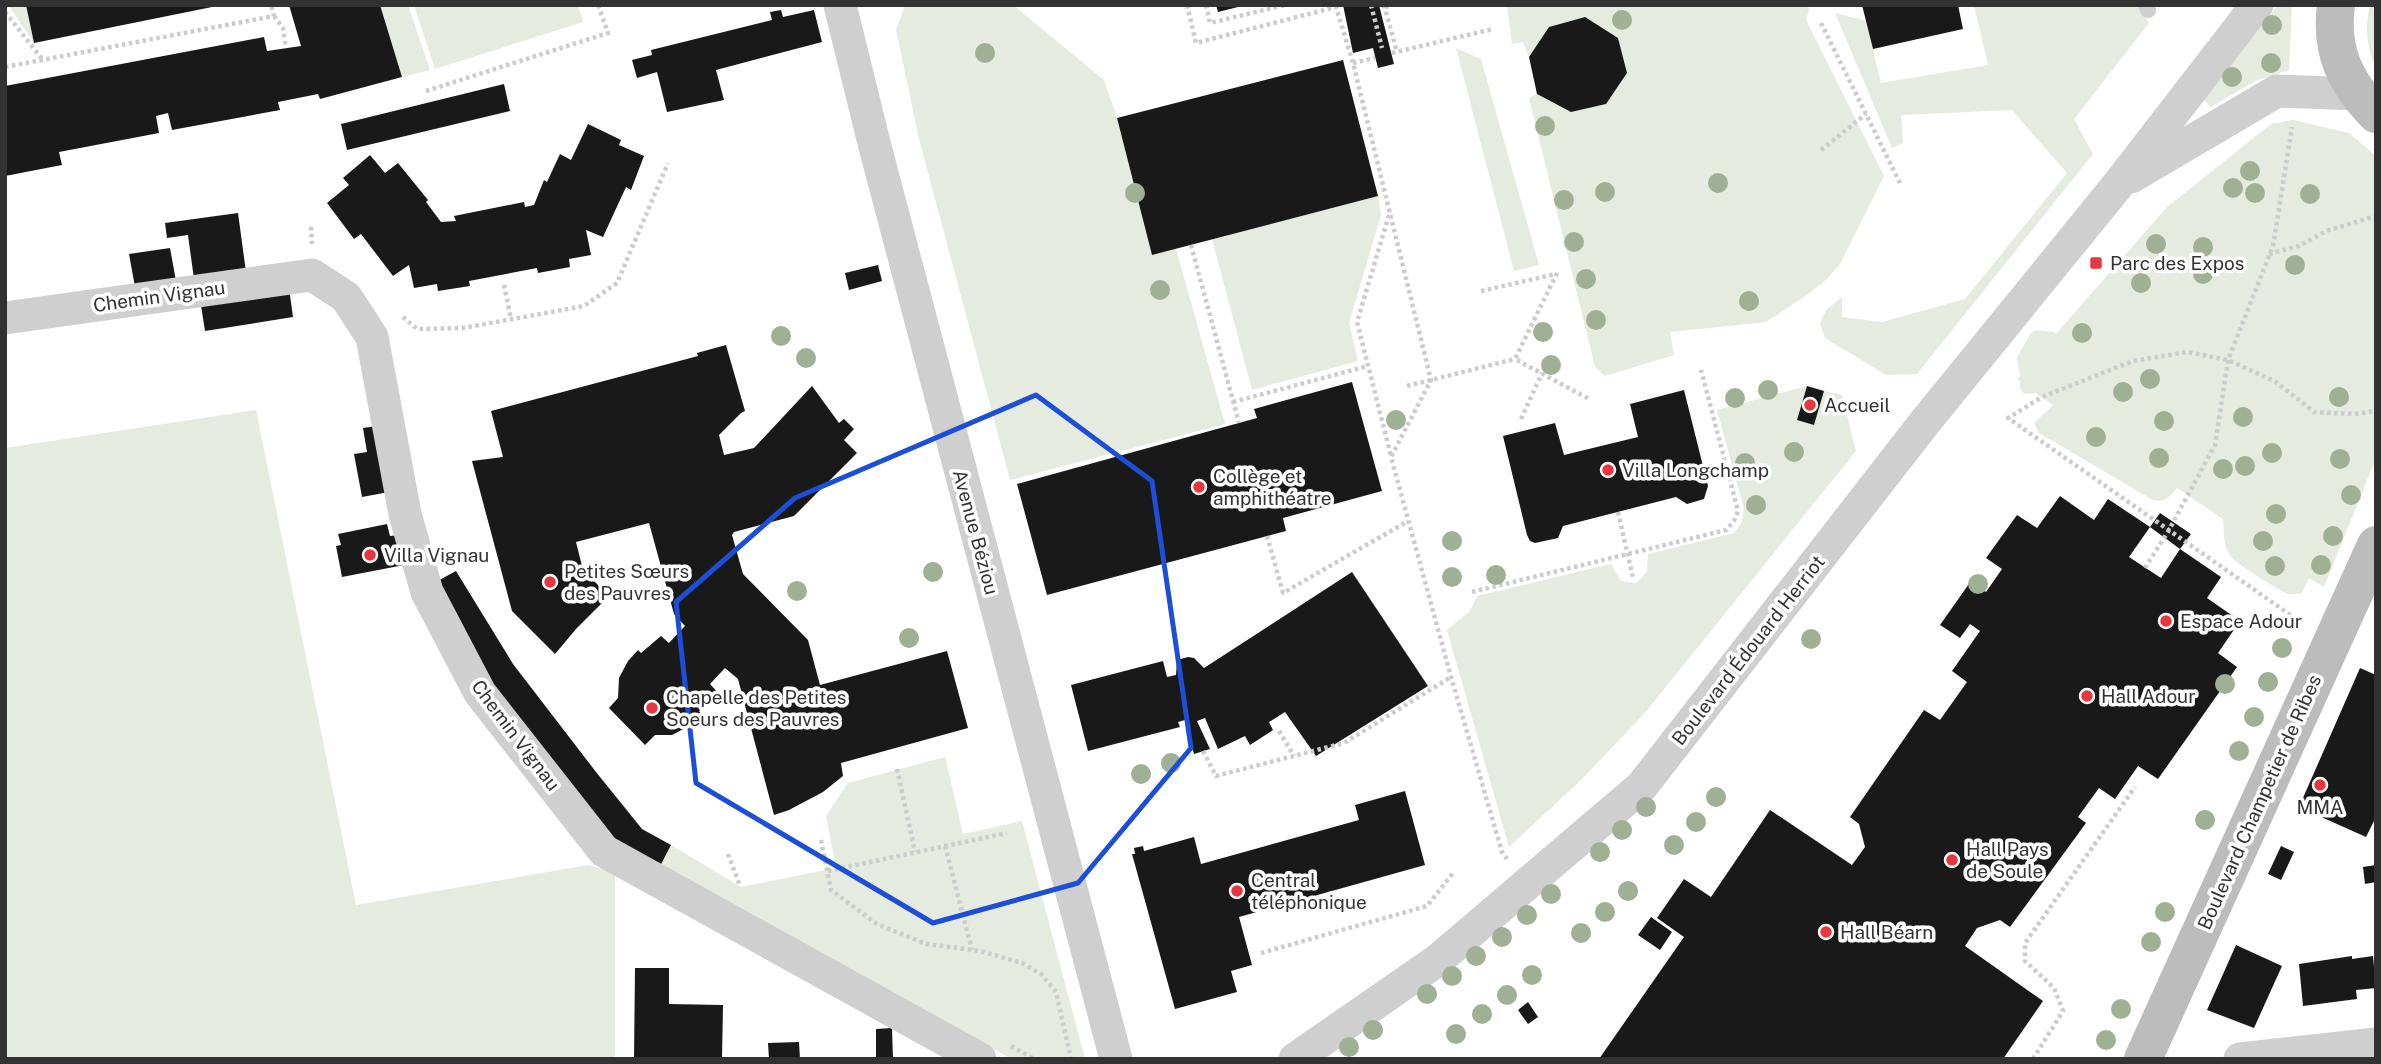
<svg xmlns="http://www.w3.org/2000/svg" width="2381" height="1064" viewBox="0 0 2381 1064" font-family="'Public Sans',sans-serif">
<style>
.green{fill:#e5ebde}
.building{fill:#191919}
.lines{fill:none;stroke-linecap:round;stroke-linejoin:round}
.path{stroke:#ccc;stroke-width:4.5;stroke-dasharray:3.5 3.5;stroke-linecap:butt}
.service{stroke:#cfcfcf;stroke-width:16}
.minor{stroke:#cfcfcf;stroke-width:33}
.secondary{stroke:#bcbcbc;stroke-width:38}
.tree{fill:#a0b095}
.marked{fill:none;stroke:#1d4ed8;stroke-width:5;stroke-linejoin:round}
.poi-dot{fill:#e7363e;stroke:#fff;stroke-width:2.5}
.labels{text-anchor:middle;stroke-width:7;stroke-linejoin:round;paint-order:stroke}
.poi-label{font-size:19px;fill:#323232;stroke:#fff;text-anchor:start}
.street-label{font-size:19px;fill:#323232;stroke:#fff}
</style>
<rect width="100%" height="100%" fill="#fff"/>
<path class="green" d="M 8,5 L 26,5 L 34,43 Z
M 380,5 L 408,5 L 430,70 L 402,77 Z
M 414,5 L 578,5 L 583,22 L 435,69 Z
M 905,5 L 1013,5 L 1104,80 L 1117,118 L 1152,254 L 1176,249 L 1225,424 L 1010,480 L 919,139 L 896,30 Z
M 1507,5 L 1808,5 L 1809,10 L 1806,20 L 1884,176 L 1840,264 L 1826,280 L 1808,294 L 1766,322 L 1670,332 L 1674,355 L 1605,376 L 1595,367 L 1529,98 L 1537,94 L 1571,112 L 1606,104 L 1627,73 L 1618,38 L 1584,17 L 1549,27 L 1529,57 L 1523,42 L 1512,44 Z
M 1974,5 L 2138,5 L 2149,23 L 2074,119 L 2093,154 L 1917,374 L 1886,375 L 1825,338 L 1820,323 L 1826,310 L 1842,297 L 1842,317 L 1882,322 L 1965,299 L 2067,173 L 2012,110 L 1901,115 L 1903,143 L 1892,148 L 1835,13 L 1866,21 L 1881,83 L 1988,65 Z
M 2278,5 L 2292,5 L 2289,70 L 2255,81 L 2211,107 L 2204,100 Z
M 2370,5 L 2376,5 L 2376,68 C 2366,47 2365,28 2370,5 Z
M 1456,48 L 1481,59 L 1539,265 L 1514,271 Z
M 2293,120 L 2349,133 L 2376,156 L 2376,458 L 2324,587 L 2309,578 L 2302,593 C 2297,594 2290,595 2286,593 C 2278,590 2236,563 2231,557 C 2223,547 2224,531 2223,519 L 2177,488 C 2168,497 2167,503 2153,500 L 2039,433 L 2034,423 L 2053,405 L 2036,393 L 2024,394 L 2020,388 L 2020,381 L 2017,379 L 2020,376 L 2017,357 L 2031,333 L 2036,330 L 2054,332 L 2056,334 L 2167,207 L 2271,124 Z
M 1378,196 L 1381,215 L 1349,323 L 1358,361 L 1252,390 L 1212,239 Z
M 1807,386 L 1797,419 L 1814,424 L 1824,391 L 1842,395 L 1856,451 L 1644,714 L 1581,780 L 1509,847 L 1447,630 L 1470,611 L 1477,596 L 1611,564 L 1621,581 L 1636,583 L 1647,572 L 1648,554 L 1734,533 L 1742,522 L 1744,509 L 1717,410 Z
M 256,410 L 356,905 L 588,865 L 615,873 L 615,1059 L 5,1059 L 5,448 Z
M 945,757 L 963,834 L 1022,821 L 1085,1059 L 1012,1059 L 658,870 L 671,845 L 741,887 L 836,868 L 826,816 L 848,783 Z"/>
<path class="building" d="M 26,5 L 216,5 L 217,6 L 34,43 Z
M 289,5 L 380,5 L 402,77 L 320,99 L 318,94 L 278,102 L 280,110 L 172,130 L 168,113 L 156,116 L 159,133 L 59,152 L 62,165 L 5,176 L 5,86 L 264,37 L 267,51 L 301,46 Z
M 1216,5 L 1242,5 L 1242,6 L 1218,12 Z
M 1343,5 L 1379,5 L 1394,64 L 1378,68 L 1373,48 L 1353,53 Z
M 1862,5 L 1958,5 L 1963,29 L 1873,49 Z
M 781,10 L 783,17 L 814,10 L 822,42 L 716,70 L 724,100 L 667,112 L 657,72 L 637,78 L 632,60 L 652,55 L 651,50 L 772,20 L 770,12 Z
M 1585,17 L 1618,38 L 1627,73 L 1606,104 L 1571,112 L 1537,94 L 1529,57 L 1549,27 Z
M 1343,60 L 1378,196 L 1152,255 L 1117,118 Z
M 504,84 L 510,111 L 347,150 L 341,124 Z
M 588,124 L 621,140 L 619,145 L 644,156 L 631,190 L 626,187 L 603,237 L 586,230 L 591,255 L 569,259 L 570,267 L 538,273 L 537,268 L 469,281 L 470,286 L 438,291 L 437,284 L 414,288 L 409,265 L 393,276 L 361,234 L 354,239 L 327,203 L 349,185 L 343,178 L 370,155 L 385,173 L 398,163 L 428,200 L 426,202 L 441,222 L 456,221 L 454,216 L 524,202 L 525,207 L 534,205 L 544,180 L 547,182 L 560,154 L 571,160 Z
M 238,213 L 246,272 L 194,279 L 188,235 L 167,238 L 165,223 Z
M 170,248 L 176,281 L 135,287 L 129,254 Z
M 878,265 L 882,281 L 849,290 L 845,273 Z
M 289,288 L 293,317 L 205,331 L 200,299 Z
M 726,345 L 745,411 L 741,413 L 719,435 L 724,455 L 754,448 L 812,386 L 839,423 L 844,419 L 854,429 L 844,440 L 857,453 L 794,516 L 734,532 L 732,535 L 743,574 L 808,640 L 820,685 L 947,651 L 968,728 L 841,763 L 843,776 L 823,792 L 789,810 L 774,815 L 738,679 L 725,668 L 710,684 L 721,696 L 713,704 L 710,701 L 699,711 L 702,715 L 693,724 L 672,735 L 655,735 L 645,745 L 609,708 L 618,698 L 619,678 L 628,661 L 638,650 L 641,653 L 661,636 L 669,643 L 685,626 L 674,614 L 649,523 L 576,542 L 583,570 L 609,596 L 576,629 L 555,654 L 512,611 L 472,461 L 503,457 L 491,411 L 698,356 L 697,353 Z
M 1352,382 L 1382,491 L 1283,518 L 1286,531 L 1047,595 L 1017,484 L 1257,418 L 1254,409 Z
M 1807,386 L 1824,391 L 1814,425 L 1797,420 Z
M 1684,390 L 1708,486 L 1704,499 L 1687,504 L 1676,497 L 1563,526 L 1558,538 L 1535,543 L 1530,541 L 1527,535 L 1503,436 L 1555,423 L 1564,455 L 1638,437 L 1630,404 Z
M 377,426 L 389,492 L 362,497 L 354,454 L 367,452 L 363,428 Z
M 2060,496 L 2094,520 L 2108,499 L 2150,527 L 2129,557 L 2161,578 L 2180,549 L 2150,527 L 2160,513 L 2191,534 L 2180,549 L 2221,577 L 2207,598 L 2240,621 L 2218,653 L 2237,667 L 2158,779 L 2138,766 L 2115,799 L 2099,788 L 2078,817 L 2086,823 L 2010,927 L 2000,920 L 1977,928 L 1965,946 L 2043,1001 L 2003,1059 L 1599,1059 L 1684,937 L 1657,918 L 1684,879 L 1711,897 L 1770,810 L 1852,865 L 1865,847 L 1859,824 L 1850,817 L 1924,710 L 1940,720 L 1967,682 L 1952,671 L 1980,631 L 1970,624 L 1960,638 L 1940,625 L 1971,581 L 1986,592 L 2002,569 L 1986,558 L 2017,515 L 2037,528 Z
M 387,524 L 390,536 L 398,535 L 404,565 L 342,577 L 336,546 L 341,545 L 338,534 Z
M 456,571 L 513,664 L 596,772 L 642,829 L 671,845 L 658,870 L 619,848 L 487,684 L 432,584 Z
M 1352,572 L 1428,686 L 1316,756 L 1285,712 L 1269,722 L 1273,730 L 1250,745 L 1245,736 L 1218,749 L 1205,718 L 1197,721 L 1210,749 L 1194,754 L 1185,720 L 1178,722 L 1180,727 L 1088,751 L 1071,685 L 1163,661 L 1167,677 L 1176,675 L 1177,660 L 1188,657 L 1194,658 L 1204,668 Z
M 2360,668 L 2376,675 L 2376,822 L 2374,821 L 2366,837 L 2299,807 Z
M 1405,791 L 1425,865 L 1239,917 L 1252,965 L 1231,971 L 1237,992 L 1175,1009 L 1132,854 L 1135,854 L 1134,848 L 1143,846 L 1144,851 L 1194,837 L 1201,864 L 1359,820 L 1355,805 Z
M 2281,846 L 2294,852 L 2281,880 L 2268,874 Z
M 2376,865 L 2376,882 L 2365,884 L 2363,867 Z
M 1651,917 L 1672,932 L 1660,950 L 1638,935 Z
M 2236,945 L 2282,966 L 2254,1028 L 2207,1010 Z
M 2352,956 L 2352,959 L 2373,956 L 2376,988 L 2356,990 L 2357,999 L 2303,1006 L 2299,964 Z
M 635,968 L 669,968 L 669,1004 L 723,1005 L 722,1059 L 634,1059 Z
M 1528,1002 L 1538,1017 L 1528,1024 L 1518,1010 Z
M 892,1028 L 893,1059 L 876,1059 L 876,1029 Z
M 799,1042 L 800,1059 L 769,1059 L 768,1043 Z"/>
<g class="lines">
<path class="path" d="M 1187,5 L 1196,43 L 1336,7 L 1353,63 L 1431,380 L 1391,457 L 1451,677 L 1502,852 L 1507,859
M 1206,5 L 1210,23 L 1285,5
M 1371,5 L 1382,48
M 1384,5 L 1397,52
M 1385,7 L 1392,5
M 5,12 L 43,60
M 274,16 L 283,28 L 286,48
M 1821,23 L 1900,183
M 1392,53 L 1493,29
M 1353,63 L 1375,58
M 5,67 L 274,16 L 271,5
M 426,91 L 608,33 L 598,5
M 1821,150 L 1866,114
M 1389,215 L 1357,322 L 1391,456
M 311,227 L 312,244
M 1191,245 L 1239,423
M 2269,254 L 2299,246 L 2326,231 L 2376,216
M 1557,273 L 1515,359 L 1591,400
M 504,285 L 511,319
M 1481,291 L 1556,274
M 403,317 L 417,329 L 463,328 L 584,306 L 617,283 L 668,163
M 1407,386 L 1515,359
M 1233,402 L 1368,366
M 1521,419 L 1542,373
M 1618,512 L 1633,578
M 1267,536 L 1283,593 L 1408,521
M 2145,568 L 2169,530 L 2215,445 L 2228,360 L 2273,246 L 2292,127
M 1472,592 L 1726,530 L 1734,521 L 1738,511 L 1701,370
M 2302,623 L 2008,418 L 2042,397 L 2133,361 L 2187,352 L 2228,360 L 2276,382 L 2314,412 L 2355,414 L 2376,411
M 1279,731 L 1294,756
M 1203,751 L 1216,776 L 1344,743 L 1451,677
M 897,769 L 915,852
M 821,840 L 831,890 L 877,924 L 926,944 L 980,951 L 1022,963 L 1041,974 L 1056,992 L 1071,1059
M 945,846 L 972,950
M 728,854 L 740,886
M 828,871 L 1007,833
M 1261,953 L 1427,906 L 1453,873
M 1011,1046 L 1034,1059
M 2033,1059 L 2063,1011 L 2054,988 L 2025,961 L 2025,943 L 2135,787"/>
<path class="service" d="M 2146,5 L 2148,10"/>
<path class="minor" d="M 840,5 L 874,143 L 1116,1059
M 2131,177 L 2277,91 L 2357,94
M 5,318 L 312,275 L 346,297 L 372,337 L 405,514 L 427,592 L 480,693 L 604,851 L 980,1059
M 1295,1059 L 1438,960 L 1642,786 L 1925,422 L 2117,186 L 2257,5
M 2240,1059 L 2376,1044"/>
<path class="secondary" d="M 2336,5 C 2330,51 2345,82 2376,114
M 2143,1059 L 2376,545"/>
</g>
<g class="tree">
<circle cx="1622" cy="20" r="10"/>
<circle cx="2272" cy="25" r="10"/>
<circle cx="985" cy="53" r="10"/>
<circle cx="2271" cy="63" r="10"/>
<circle cx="2232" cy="77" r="10"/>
<circle cx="1545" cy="126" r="10"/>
<circle cx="2250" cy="171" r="10"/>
<circle cx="1718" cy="183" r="10"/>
<circle cx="2233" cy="188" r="10"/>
<circle cx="1605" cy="192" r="10"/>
<circle cx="1135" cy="193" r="10"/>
<circle cx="2255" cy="193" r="10"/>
<circle cx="2310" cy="194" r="10"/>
<circle cx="1564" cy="200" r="10"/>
<circle cx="1574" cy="242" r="10"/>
<circle cx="2156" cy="244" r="10"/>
<circle cx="2203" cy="247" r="10"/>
<circle cx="2295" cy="265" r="10"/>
<circle cx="2203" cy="274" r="10"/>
<circle cx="1586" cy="279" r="10"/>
<circle cx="2141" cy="283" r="10"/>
<circle cx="1160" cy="290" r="10"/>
<circle cx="1749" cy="301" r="10"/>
<circle cx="1596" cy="320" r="10"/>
<circle cx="1543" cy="332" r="10"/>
<circle cx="2082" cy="333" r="10"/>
<circle cx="781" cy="336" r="10"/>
<circle cx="806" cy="358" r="10"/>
<circle cx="1551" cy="365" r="10"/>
<circle cx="2150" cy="379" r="10"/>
<circle cx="1768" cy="390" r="10"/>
<circle cx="2123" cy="392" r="10"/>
<circle cx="2339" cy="397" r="10"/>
<circle cx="1735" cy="398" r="10"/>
<circle cx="2243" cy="417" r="10"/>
<circle cx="1396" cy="420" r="10"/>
<circle cx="2164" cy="421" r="10"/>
<circle cx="2096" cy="437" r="10"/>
<circle cx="1794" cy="452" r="10"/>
<circle cx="2272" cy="453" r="10"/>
<circle cx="2159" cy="458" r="10"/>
<circle cx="2340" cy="459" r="10"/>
<circle cx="1745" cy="463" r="10"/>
<circle cx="2245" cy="466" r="10"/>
<circle cx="2223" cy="469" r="10"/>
<circle cx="2351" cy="495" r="10"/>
<circle cx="1756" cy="505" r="10"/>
<circle cx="2276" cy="514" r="10"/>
<circle cx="2333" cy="536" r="10"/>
<circle cx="1452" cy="541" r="10"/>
<circle cx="2263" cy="541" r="10"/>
<circle cx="2321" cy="565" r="10"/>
<circle cx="2275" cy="566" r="10"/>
<circle cx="933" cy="572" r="10"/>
<circle cx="1496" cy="575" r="10"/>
<circle cx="1452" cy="577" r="10"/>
<circle cx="1978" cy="584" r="10"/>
<circle cx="797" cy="591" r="10"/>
<circle cx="909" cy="638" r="10"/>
<circle cx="1811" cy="639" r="10"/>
<circle cx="2282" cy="648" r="10"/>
<circle cx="2268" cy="682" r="10"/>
<circle cx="2225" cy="684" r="10"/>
<circle cx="2254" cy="717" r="10"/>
<circle cx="2239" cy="751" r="10"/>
<circle cx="1171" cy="763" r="10"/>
<circle cx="1141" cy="774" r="10"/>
<circle cx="1716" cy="797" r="10"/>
<circle cx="1646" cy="807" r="10"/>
<circle cx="2205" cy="820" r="10"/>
<circle cx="1696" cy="822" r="10"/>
<circle cx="1622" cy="830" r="10"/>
<circle cx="1674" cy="845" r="10"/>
<circle cx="1600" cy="852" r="10"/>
<circle cx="1628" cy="891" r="10"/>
<circle cx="1551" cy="894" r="10"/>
<circle cx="1605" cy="912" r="10"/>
<circle cx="2165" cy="912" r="10"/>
<circle cx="1527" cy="915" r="10"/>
<circle cx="1581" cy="933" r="10"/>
<circle cx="1502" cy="937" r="10"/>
<circle cx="2151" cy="942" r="10"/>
<circle cx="1476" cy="956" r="10"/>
<circle cx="1532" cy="975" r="10"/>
<circle cx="1452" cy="976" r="10"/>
<circle cx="1427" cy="994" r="10"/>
<circle cx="1507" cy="995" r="10"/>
<circle cx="2121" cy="1009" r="10"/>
<circle cx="1482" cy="1014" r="10"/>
<circle cx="1373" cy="1030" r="10"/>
<circle cx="1456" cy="1034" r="10"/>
<circle cx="2106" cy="1040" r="10"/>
<circle cx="1349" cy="1047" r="10"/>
</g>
<path class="marked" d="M 1036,395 L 1152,481 L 1191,748 L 1078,883 L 933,923 L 696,783 L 676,602 L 795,498 Z"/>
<g class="poi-dot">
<rect x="2089" y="256" width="14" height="14" rx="3.5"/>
<circle cx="1810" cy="405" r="7"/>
<circle cx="1608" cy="470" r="7"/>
<circle cx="1199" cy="487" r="7"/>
<circle cx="370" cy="555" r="7"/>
<circle cx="550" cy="582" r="7"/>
<circle cx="2166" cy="621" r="7"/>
<circle cx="2087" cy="696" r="7"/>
<circle cx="652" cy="708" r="7"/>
<circle cx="2320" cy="785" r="7"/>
<circle cx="1952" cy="860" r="7"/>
<circle cx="1237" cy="891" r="7"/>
<circle cx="1826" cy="932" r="7"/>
</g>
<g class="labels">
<g class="poi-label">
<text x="2110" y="270">Parc des Expos</text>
<text x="1824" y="412">Accueil</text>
<text x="1622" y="477">Villa Longchamp</text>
<text x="1213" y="483">Collège et<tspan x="1213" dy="22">amphithéatre</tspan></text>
<text x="384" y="562">Villa Vignau</text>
<text x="564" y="578">Petites Sœurs<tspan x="564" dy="22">des Pauvres</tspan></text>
<text x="2180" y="628">Espace Adour</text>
<text x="2101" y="703">Hall Adour</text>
<text x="666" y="704">Chapelle des Petites<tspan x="666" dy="22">Soeurs des Pauvres</tspan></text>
<text x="2320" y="814" text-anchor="middle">MMA</text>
<text x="1966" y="856">Hall Pays<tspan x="1966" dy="22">de Soule</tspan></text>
<text x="1251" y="887">Central<tspan x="1251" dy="22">téléphonique</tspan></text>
<text x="1840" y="939">Hall Béarn</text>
</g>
<g class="street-label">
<text transform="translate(159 296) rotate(-8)" y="7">Chemin Vignau</text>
<text transform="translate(976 532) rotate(75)" y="7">Avenue Béziou</text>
<text transform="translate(1748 650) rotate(-52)" y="7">Boulevard Édouard Herriot</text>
<text transform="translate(516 735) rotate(53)" y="7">Chemin Vignau</text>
<text transform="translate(2259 802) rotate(-66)" y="7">Boulevard Champetier de Ribes</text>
</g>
</g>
<rect width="2381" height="1064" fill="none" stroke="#323232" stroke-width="14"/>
</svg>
